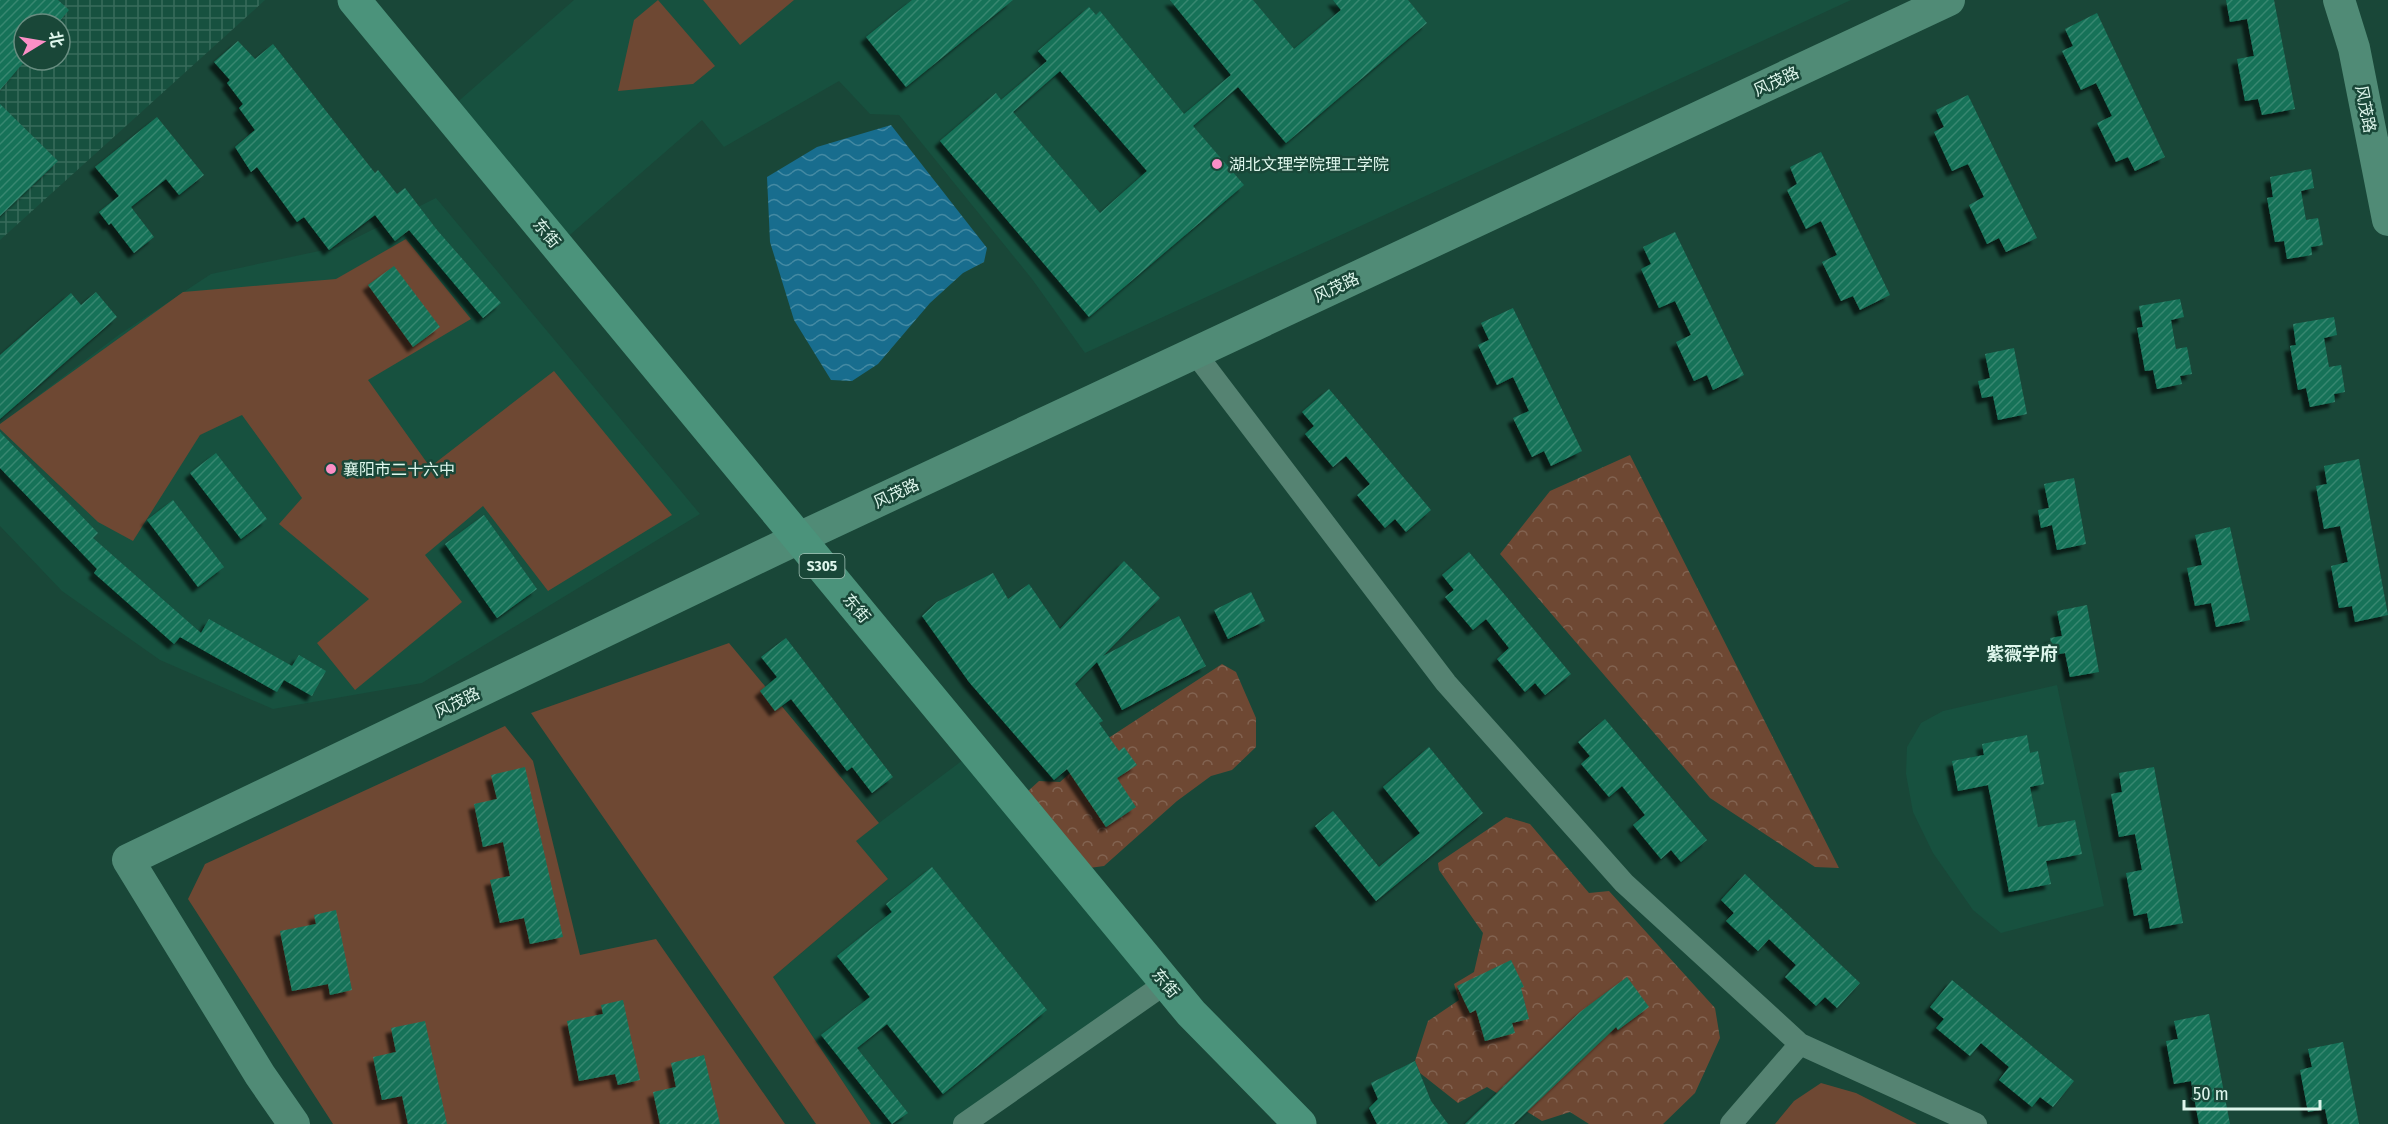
<svg xmlns="http://www.w3.org/2000/svg" width="2388" height="1124" viewBox="0 0 2388 1124" font-family="'Fira Sans Condensed','Noto Sans SC',sans-serif">
<style>
.built{fill:#17513f}
.industrial{fill:url(#industrial-grid);fill-rule:evenodd}
.green{fill:#6e4833}
.forest{fill:url(#forest-crowns)}
.water{fill:url(#water-waves)}
.building{fill:url(#building-hatch);fill-rule:evenodd;filter:url(#shadow)}
.lines{fill:none;stroke-linecap:round;stroke-linejoin:round}
.street{stroke:#558372;stroke-width:22}
.secondary{stroke:#508b76;stroke-width:32}
.primary{stroke:#4b937b;stroke-width:33}
.poi-dot{fill:#fb8fc6;stroke:#194738;stroke-width:2}
.labels{text-anchor:middle;stroke-width:5;stroke-linejoin:round;paint-order:stroke}
.shield{fill:#194738;stroke:#a3c2b6;stroke-width:1.5}
.shield-label{font-size:15px;font-weight:bold;fill:#def6ec}
.street-label{font-size:16px;fill:#def6ec;stroke:#194738}
.poi-label{font-size:16px;fill:#def6ec;stroke:#194738;text-anchor:start}
.neighbourhood-label{font-size:18px;font-weight:bold;fill:#def6ec;stroke:#194738}
</style>
<defs>
<pattern id="industrial-grid" width="8" height="8" patternUnits="userSpaceOnUse" patternTransform="scale(1.5)"><rect width="8" height="8" fill="#17513f"/><path d="M0 4h8M4 0v8" fill="none" stroke="#386b5b"/></pattern>
<pattern id="forest-crowns" width="20" height="18" patternUnits="userSpaceOnUse" patternTransform="scale(1.5)"><rect width="20" height="18" fill="#6e4833"/><path d="M2 6a3 3 0 1 1 6 0M12 15a3 3 0 1 1 6 0" fill="none" stroke="#826351"/></pattern>
<pattern id="water-waves" width="16" height="10" patternUnits="userSpaceOnUse" patternTransform="scale(1.5)"><rect width="16" height="10" fill="#186d8e"/><path d="M0 5q4-4 8 0t8 0" fill="none" stroke="#448aa3"/></pattern>
<pattern id="building-hatch" width="6" height="6" patternUnits="userSpaceOnUse" patternTransform="scale(1.5)"><rect width="6" height="6" fill="#167258"/><path d="M-1 1l2-2M0 6l6-6M5 7l2-2" fill="none" stroke="#378770"/></pattern>
<filter id="shadow"><feDropShadow dx="-5.5" dy="5.5" stdDeviation="1.5" flood-color="#0009"/></filter>
</defs>
<rect width="100%" height="100%" fill="#194738"/>
<path class="built" d="M 574,0 L 1851,0 L 1085,353 L 1032,279 L 899,115 L 870,114 L 839,81 L 724,147 L 702,120 L 564,240 L 453,106 Z
M 436,198 L 700,514 L 422,683 L 273,709 L 160,660 L 62,591 L 0,526 L 0,424 L 120,334 L 211,274 L 338,247 Z
M 2057,685 L 2104,906 L 2001,933 L 1973,910 L 1933,853 L 1913,812 L 1906,774 L 1907,747 L 1921,723 L 1943,711 Z
M 975,751 L 1166,983 L 963,1124 L 871,1124 L 773,977 L 888,879 L 855,841 Z"/>
<path class="industrial" d="M 0,0 L 265,0 L 0,240 ZM 24,24 L 60,24 L 60,60 L 24,60 Z"/>
<path class="green" d="M 658,0 L 715,66 L 693,84 L 618,91 L 634,20 Z
M 703,0 L 794,0 L 740,45 Z
M 406,239 L 471,319 L 368,380 L 430,467 L 554,371 L 672,515 L 548,591 L 483,506 L 425,555 L 462,602 L 355,690 L 317,643 L 369,599 L 279,524 L 302,498 L 242,415 L 200,435 L 133,541 L 98,522 L 0,429 L 0,424 L 183,292 L 336,279 Z
M 729,643 L 879,823 L 856,841 L 888,879 L 773,977 L 871,1124 L 816,1124 L 531,713 Z
M 505,726 L 533,761 L 580,955 L 656,939 L 785,1124 L 333,1124 L 188,899 L 205,864 Z
M 1821,1083 L 1856,1093 L 1917,1124 L 1775,1124 L 1794,1101 Z"/>
<path class="forest" d="M 1630,455 L 1839,868 L 1815,867 L 1710,798 L 1500,554 L 1550,491 Z
M 1222,664 L 1236,672 L 1256,718 L 1256,747 L 1232,770 L 1211,776 L 1177,801 L 1104,866 L 1082,869 L 1027,792 L 1039,781 L 1060,782 L 1110,737 Z
M 1506,817 L 1530,824 L 1589,893 L 1609,891 L 1715,1008 L 1720,1038 L 1695,1093 L 1663,1124 L 1589,1124 L 1570,1112 L 1542,1121 L 1487,1087 L 1458,1103 L 1420,1073 L 1415,1061 L 1428,1021 L 1459,1000 L 1454,984 L 1474,972 L 1483,933 L 1439,870 L 1438,863 Z"/>
<path class="water" d="M 891,125 L 987,248 L 984,262 L 963,273 L 930,303 L 878,364 L 852,381 L 831,380 L 794,320 L 770,242 L 767,177 L 817,147 Z"/>
<path class="building" d="M 0,0 L 58,0 L 69,10 L 57,24 L 24,24 L 24,62 L 0,90 Z
M 912,0 L 1013,0 L 906,87 L 866,37 Z
M 1170,0 L 1253,0 L 1294,49 L 1341,10 L 1333,0 L 1408,0 L 1427,23 L 1286,143 L 1238,87 L 1193,126 L 1244,185 L 1089,317 L 940,141 L 996,93 L 1001,100 L 1047,61 L 1038,51 L 1089,7 L 1096,15 L 1100,11 L 1184,114 L 1231,75 ZM 1060,71 L 1147,171 L 1100,213 L 1013,112 Z
M 2226,0 L 2274,0 L 2295,109 L 2262,115 L 2258,99 L 2245,101 L 2237,59 L 2254,56 L 2247,19 L 2230,22 Z
M 2097,13 L 2165,157 L 2135,171 L 2128,157 L 2116,162 L 2097,123 L 2112,116 L 2096,83 L 2081,90 L 2062,51 L 2073,46 L 2065,29 Z
M 238,41 L 255,59 L 273,44 L 375,173 L 378,170 L 397,194 L 405,188 L 437,230 L 501,303 L 483,318 L 409,230 L 395,241 L 375,215 L 329,250 L 304,217 L 297,222 L 257,167 L 251,172 L 235,147 L 255,130 L 239,108 L 243,104 L 227,83 L 230,80 L 214,62 Z
M 1968,95 L 2037,238 L 2006,252 L 1999,238 L 1987,244 L 1969,205 L 1984,197 L 1968,164 L 1952,171 L 1934,132 L 1944,127 L 1936,110 Z
M 0,104 L 58,161 L 0,216 Z
M 157,117 L 204,175 L 179,195 L 166,179 L 131,207 L 154,237 L 134,253 L 111,223 L 109,225 L 99,212 L 119,196 L 95,167 Z
M 1821,152 L 1890,295 L 1860,310 L 1853,296 L 1841,301 L 1822,262 L 1837,255 L 1821,221 L 1806,229 L 1787,190 L 1797,184 L 1790,167 Z
M 2311,169 L 2314,188 L 2301,191 L 2306,220 L 2318,218 L 2323,245 L 2311,247 L 2312,255 L 2287,259 L 2284,241 L 2275,242 L 2267,198 L 2273,197 L 2270,177 Z
M 1675,232 L 1744,375 L 1713,390 L 1707,375 L 1694,381 L 1676,342 L 1691,335 L 1675,301 L 1659,308 L 1641,269 L 1651,264 L 1643,247 Z
M 394,266 L 440,327 L 413,347 L 368,285 Z
M 96,292 L 117,317 L 0,419 L 0,355 L 71,293 L 81,305 Z
M 2180,299 L 2184,317 L 2171,320 L 2176,349 L 2187,347 L 2192,374 L 2180,376 L 2182,384 L 2157,389 L 2153,370 L 2145,371 L 2137,328 L 2143,327 L 2139,306 Z
M 1513,308 L 1582,451 L 1551,466 L 1544,451 L 1532,457 L 1513,418 L 1529,411 L 1513,377 L 1497,385 L 1478,345 L 1489,340 L 1481,323 Z
M 2334,317 L 2337,335 L 2324,338 L 2329,367 L 2341,365 L 2345,392 L 2334,394 L 2335,402 L 2310,407 L 2306,388 L 2298,390 L 2290,346 L 2296,345 L 2293,324 Z
M 2014,348 L 2027,414 L 1998,420 L 1993,396 L 1982,398 L 1978,381 L 1990,378 L 1985,354 Z
M 1329,389 L 1431,510 L 1406,532 L 1395,519 L 1385,528 L 1357,495 L 1370,484 L 1346,456 L 1333,467 L 1305,434 L 1314,426 L 1302,412 Z
M 0,432 L 98,533 L 93,538 L 201,633 L 209,619 L 292,666 L 299,655 L 326,671 L 312,696 L 284,680 L 277,692 L 180,637 L 174,644 L 94,573 L 97,569 L 0,468 Z
M 216,453 L 267,519 L 241,539 L 190,473 Z
M 2359,459 L 2388,615 L 2355,622 L 2352,606 L 2339,608 L 2331,566 L 2348,562 L 2340,526 L 2324,529 L 2316,486 L 2327,484 L 2324,466 Z
M 2074,478 L 2086,544 L 2057,550 L 2052,525 L 2041,528 L 2038,510 L 2049,508 L 2044,484 Z
M 173,500 L 224,567 L 198,587 L 147,520 Z
M 484,515 L 537,589 L 497,618 L 445,544 Z
M 2230,527 L 2250,620 L 2216,627 L 2211,603 L 2195,606 L 2187,568 L 2202,565 L 2195,535 Z
M 1469,552 L 1571,674 L 1545,695 L 1535,683 L 1525,692 L 1497,659 L 1509,648 L 1486,619 L 1473,630 L 1445,597 L 1454,590 L 1442,575 Z
M 1124,561 L 1160,598 L 1103,656 L 1179,616 L 1206,666 L 1122,710 L 1097,662 L 1075,684 L 1103,721 L 1099,723 L 1119,751 L 1124,747 L 1137,765 L 1117,778 L 1136,807 L 1106,827 L 1067,769 L 1054,780 L 969,682 L 922,616 L 937,602 L 993,573 L 1008,599 L 1029,584 L 1060,629 Z
M 1251,592 L 1265,621 L 1228,639 L 1214,610 Z
M 2087,605 L 2099,672 L 2070,677 L 2065,653 L 2054,655 L 2050,638 L 2062,636 L 2057,611 Z
M 786,638 L 893,777 L 872,793 L 852,767 L 847,771 L 791,699 L 775,711 L 760,691 L 777,677 L 761,657 Z
M 1605,719 L 1707,840 L 1681,862 L 1671,850 L 1661,859 L 1633,825 L 1645,815 L 1622,786 L 1609,797 L 1581,764 L 1590,756 L 1578,742 Z
M 2027,735 L 2030,753 L 2038,751 L 2044,784 L 2030,787 L 2038,827 L 2075,820 L 2082,854 L 2046,861 L 2051,884 L 2009,892 L 1988,785 L 1958,791 L 1952,761 L 1984,755 L 1982,744 Z
M 1429,747 L 1483,813 L 1376,901 L 1315,826 L 1333,811 L 1379,867 L 1420,833 L 1383,787 Z
M 525,767 L 563,937 L 530,944 L 524,918 L 500,923 L 490,880 L 510,876 L 503,842 L 483,847 L 474,804 L 497,799 L 491,775 Z
M 2154,767 L 2183,923 L 2150,929 L 2147,913 L 2134,916 L 2126,873 L 2142,870 L 2135,834 L 2119,837 L 2111,794 L 2122,792 L 2119,773 Z
M 932,867 L 1047,1010 L 943,1094 L 887,1024 L 857,1048 L 908,1113 L 892,1124 L 821,1035 L 870,997 L 837,956 L 892,912 L 886,904 Z
M 1745,874 L 1860,983 L 1837,1008 L 1825,997 L 1816,1006 L 1785,977 L 1796,965 L 1769,939 L 1758,951 L 1726,921 L 1734,913 L 1721,900 Z
M 336,910 L 352,990 L 330,995 L 328,984 L 292,991 L 280,931 L 316,924 L 314,915 Z
M 1511,960 L 1524,987 L 1521,988 L 1529,1019 L 1512,1023 L 1515,1033 L 1485,1041 L 1476,1010 L 1470,1013 L 1457,986 Z
M 1627,977 L 1649,1007 L 1618,1030 L 1616,1027 L 1514,1124 L 1465,1124 L 1580,1012 Z
M 1952,980 L 2074,1081 L 2053,1107 L 2040,1097 L 2032,1107 L 1999,1080 L 2009,1067 L 1981,1043 L 1970,1056 L 1936,1028 L 1944,1019 L 1930,1007 Z
M 623,1000 L 640,1080 L 618,1085 L 615,1074 L 579,1081 L 567,1021 L 603,1014 L 601,1005 Z
M 2209,1014 L 2230,1124 L 2199,1124 L 2191,1081 L 2174,1084 L 2166,1041 L 2178,1039 L 2174,1021 Z
M 425,1021 L 447,1124 L 408,1124 L 402,1096 L 382,1100 L 373,1057 L 396,1052 L 391,1028 Z
M 2343,1042 L 2359,1124 L 2328,1124 L 2325,1109 L 2308,1112 L 2300,1070 L 2312,1067 L 2308,1049 Z
M 704,1055 L 720,1124 L 660,1124 L 653,1092 L 676,1087 L 671,1063 Z
M 1415,1061 L 1431,1101 L 1448,1124 L 1377,1124 L 1369,1108 L 1378,1099 L 1371,1083 Z"/>
<g class="lines">
<path class="street" d="M 1195,353 L 1446,683 L 1624,883 L 1800,1044 L 1976,1124
M 964,1124 L 1166,983
M 1731,1124 L 1800,1044"/>
<path class="secondary" d="M 2339,0 L 2354,48 L 2388,220
M 294,1124 L 260,1075 L 128,860 L 799,538 L 1949,0"/>
<path class="primary" d="M 354,0 L 1191,1013 L 1300,1124"/>
</g>
<g class="poi-dot">
<circle cx="1217" cy="164" r="6"/>
<circle cx="331" cy="469" r="6"/>
</g>
<g class="labels">
<rect class="shield" x="799.5" y="554" width="45" height="24" rx="4.5"/>
<g class="shield-label">
<text x="822" y="571">S305</text>
</g>
<g class="street-label">
<text transform="translate(1776 81) rotate(-25)" y="6">风茂路</text>
<text transform="translate(2366 109) rotate(79)" y="6">风茂路</text>
<text transform="translate(547 233) rotate(50)" y="6">东街</text>
<text transform="translate(1336 287) rotate(-25)" y="6">风茂路</text>
<text transform="translate(896 493) rotate(-25)" y="6">风茂路</text>
<text transform="translate(857 608) rotate(50)" y="6">东街</text>
<text transform="translate(457 702) rotate(-26)" y="6">风茂路</text>
<text transform="translate(1166 983) rotate(50)" y="6">东街</text>
</g>
<g class="poi-label">
<text x="1229" y="170">湖北文理学院理工学院</text>
<text x="343" y="475">襄阳市二十六中</text>
</g>
<g class="neighbourhood-label">
<text x="2022" y="660">紫薇学府</text>
</g>
</g>
<g transform="translate(42 42) rotate(79)"><circle r="28" fill="#194738" stroke="#688d80" stroke-width="1.5"/>
<path d="M0-4.5L10 22L0 15L-10 22Z" fill="#fb8fc6"/>
<text y="-9" font-size="16" font-weight="bold" text-anchor="middle" fill="#def6ec">北</text>
</g>
<path d="M2184 1100v9h136v-9" fill="none" stroke="#def6ec" stroke-width="3"/>
<text x="2193" y="1100" font-size="18" fill="#def6ec" stroke="#194738" stroke-width="4.5" paint-order="stroke">50 m</text>
</svg>
